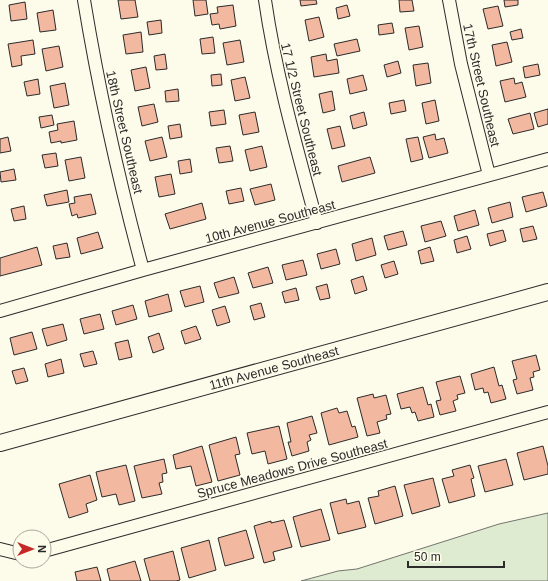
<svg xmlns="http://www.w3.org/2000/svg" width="548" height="581" viewBox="0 0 548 581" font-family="Arial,sans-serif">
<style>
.green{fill:#deebd1;stroke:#74746e}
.building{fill:#f2b8a0;stroke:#2b2b2b}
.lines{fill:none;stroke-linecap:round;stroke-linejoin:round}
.street-casing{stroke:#2b2b2b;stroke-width:14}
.secondary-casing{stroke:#2b2b2b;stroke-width:18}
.street{stroke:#fdfbea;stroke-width:12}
.secondary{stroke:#fdfbea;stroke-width:16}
.labels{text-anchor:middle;stroke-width:3;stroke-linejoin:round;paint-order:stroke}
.street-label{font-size:13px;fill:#2b2b2b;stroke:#fdfbea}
</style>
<rect width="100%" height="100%" fill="#fdfbea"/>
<path class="green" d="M 548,513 L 548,581 L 301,581 L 338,571 L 357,569 L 499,524 Z"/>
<path class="building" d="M 118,0 L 135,0 L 138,17 L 121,19 Z
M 193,0 L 206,0 L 208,14 L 195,16 Z
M 300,0 L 316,0 L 317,4 L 301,6 Z
M 399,0 L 412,0 L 414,11 L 400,12 Z
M 504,0 L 518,0 L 518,5 L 505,7 Z
M 25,2 L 27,19 L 11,21 L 9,5 Z
M 233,5 L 236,26 L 220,29 L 219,24 L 212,25 L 210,14 L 218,13 L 217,7 Z
M 347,5 L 350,16 L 338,19 L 336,8 Z
M 498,6 L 503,26 L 488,29 L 483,9 Z
M 53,10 L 56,30 L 40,32 L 37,13 Z
M 319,17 L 324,37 L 309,41 L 305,20 Z
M 161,20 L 162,33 L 149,35 L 147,22 Z
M 392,23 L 394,33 L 379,35 L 378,25 Z
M 419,26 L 423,47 L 409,50 L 405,28 Z
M 521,29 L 523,38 L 512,40 L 510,32 Z
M 141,32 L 143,52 L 126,54 L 123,35 Z
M 213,37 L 215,53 L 202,54 L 200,39 Z
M 357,39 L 360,51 L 337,56 L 334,44 Z
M 33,40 L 35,54 L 21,56 L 22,65 L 12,67 L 8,44 Z
M 240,40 L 244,62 L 227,65 L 223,43 Z
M 507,42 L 512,62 L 496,66 L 492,45 Z
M 59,46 L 63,67 L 46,71 L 42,49 Z
M 165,54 L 167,69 L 156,70 L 154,56 Z
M 326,54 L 327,61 L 337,59 L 339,73 L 314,77 L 311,57 Z
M 398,61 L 401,73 L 387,77 L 384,65 Z
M 428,63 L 431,83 L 416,86 L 413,65 Z
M 538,64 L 540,75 L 525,78 L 523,67 Z
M 146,67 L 150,88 L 135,91 L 131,70 Z
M 221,74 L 222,85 L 212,86 L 211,75 Z
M 363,75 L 367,90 L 350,94 L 347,79 Z
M 245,77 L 250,98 L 235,101 L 231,80 Z
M 514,78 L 515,84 L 522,82 L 526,97 L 505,102 L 500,81 Z
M 38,79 L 40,94 L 27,96 L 24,82 Z
M 65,83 L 69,105 L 54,108 L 50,86 Z
M 178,89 L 179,101 L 166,102 L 165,91 Z
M 332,91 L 335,110 L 323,113 L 319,94 Z
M 404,100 L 406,111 L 391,114 L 389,103 Z
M 435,100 L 439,121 L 426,124 L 422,103 Z
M 154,104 L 158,122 L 142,126 L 138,107 Z
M 548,109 L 548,124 L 538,127 L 534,113 Z
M 224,110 L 226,124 L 211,126 L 209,112 Z
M 255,112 L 259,132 L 243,135 L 239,115 Z
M 364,112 L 367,125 L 353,129 L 350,116 Z
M 530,113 L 534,129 L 513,134 L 508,119 Z
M 52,115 L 54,125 L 41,128 L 39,117 Z
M 74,121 L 77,140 L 61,143 L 61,141 L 51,143 L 49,132 L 58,130 L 57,124 Z
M 180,124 L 182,137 L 170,139 L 168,126 Z
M 340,126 L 345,146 L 332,149 L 327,129 Z
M 435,134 L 436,140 L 444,138 L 448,153 L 429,158 L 423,137 Z
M 8,137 L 11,151 L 0,153 L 0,139 Z
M 162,137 L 167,157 L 150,161 L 145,141 Z
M 418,137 L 423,159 L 411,162 L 406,139 Z
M 230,146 L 233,161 L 219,163 L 216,148 Z
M 262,146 L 267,167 L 250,171 L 245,150 Z
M 56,153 L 58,166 L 45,168 L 42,155 Z
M 81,157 L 85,178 L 69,181 L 65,160 Z
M 370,157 L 375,173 L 342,182 L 338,166 Z
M 190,159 L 192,172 L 180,174 L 178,161 Z
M 14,169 L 16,180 L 1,182 L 0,172 Z
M 171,174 L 175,194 L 159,197 L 155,177 Z
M 271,184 L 275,200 L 255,205 L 250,189 Z
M 241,188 L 244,201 L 229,204 L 226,191 Z
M 67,190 L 69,202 L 47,206 L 44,195 Z
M 543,192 L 547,206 L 526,212 L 522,197 Z
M 91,194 L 96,214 L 78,218 L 77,214 L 72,216 L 69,204 L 75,203 L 74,197 Z
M 510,202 L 513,217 L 492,223 L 488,208 Z
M 202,203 L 206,219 L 170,229 L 165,214 Z
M 24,206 L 26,219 L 14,221 L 11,209 Z
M 475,210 L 479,225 L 458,231 L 454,216 Z
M 441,221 L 446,236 L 425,242 L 421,226 Z
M 533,226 L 537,239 L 523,242 L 520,229 Z
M 503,230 L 506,241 L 490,246 L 487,234 Z
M 403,231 L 407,245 L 388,250 L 384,236 Z
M 98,232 L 103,248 L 81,254 L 77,238 Z
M 467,236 L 471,249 L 457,253 L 454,240 Z
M 372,238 L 376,255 L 356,261 L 352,244 Z
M 67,243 L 70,257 L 56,259 L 53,246 Z
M 37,247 L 42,265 L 0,276 L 0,258 Z
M 430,247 L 434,261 L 421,264 L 418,251 Z
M 336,249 L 340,264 L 321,269 L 317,254 Z
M 303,260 L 307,275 L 286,280 L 282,265 Z
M 394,261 L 398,274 L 385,278 L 381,265 Z
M 268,267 L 273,283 L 253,288 L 248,273 Z
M 363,276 L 367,290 L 355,294 L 351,280 Z
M 234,277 L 239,293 L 219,298 L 214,283 Z
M 327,284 L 330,298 L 320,300 L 316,287 Z
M 200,286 L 204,302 L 185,307 L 180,291 Z
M 296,288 L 299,300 L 285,303 L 282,292 Z
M 168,294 L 172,311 L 149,317 L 145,301 Z
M 261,303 L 265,317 L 254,320 L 250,306 Z
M 133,305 L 137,319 L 116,325 L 112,311 Z
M 225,306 L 230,322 L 217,326 L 212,310 Z
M 100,314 L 104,329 L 84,334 L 80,319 Z
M 63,324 L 67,340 L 47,346 L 42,329 Z
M 196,326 L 201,339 L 185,344 L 181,331 Z
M 32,332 L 37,349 L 14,355 L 10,338 Z
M 159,333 L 164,349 L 153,353 L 148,337 Z
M 128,340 L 132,357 L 119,360 L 115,343 Z
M 93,351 L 97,364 L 84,367 L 80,354 Z
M 536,355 L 540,370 L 533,372 L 534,377 L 530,378 L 533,390 L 517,394 L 513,380 L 517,379 L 512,361 Z
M 61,359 L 64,373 L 48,377 L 45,364 Z
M 494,367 L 499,386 L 502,385 L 506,399 L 491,403 L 488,392 L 484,393 L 483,388 L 475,390 L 471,374 Z
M 24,368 L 28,381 L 16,384 L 12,371 Z
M 460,376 L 465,393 L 457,395 L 458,399 L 453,401 L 456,411 L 440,415 L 436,401 L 441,400 L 436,382 Z
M 423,387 L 428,405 L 431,404 L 434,417 L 418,421 L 415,412 L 412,413 L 410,407 L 401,409 L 397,394 Z
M 373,394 L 374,398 L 386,395 L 391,414 L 386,415 L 387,419 L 377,422 L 380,433 L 367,436 L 357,398 Z
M 337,408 L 339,413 L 347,411 L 352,427 L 355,426 L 358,437 L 329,445 L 321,413 Z
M 312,416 L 317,433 L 309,435 L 311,440 L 307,442 L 309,451 L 292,456 L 288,442 L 291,442 L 287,423 Z
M 279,426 L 287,459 L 268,464 L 265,451 L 252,454 L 247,433 Z
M 236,437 L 240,454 L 235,455 L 240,475 L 218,481 L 209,445 Z
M 202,446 L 212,482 L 196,486 L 191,466 L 176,469 L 173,455 Z
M 543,446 L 548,466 L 548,474 L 524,480 L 517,453 Z
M 164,459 L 167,473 L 162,474 L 163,482 L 159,483 L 162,494 L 142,498 L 134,466 Z
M 506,459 L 513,485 L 485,492 L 478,466 Z
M 126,465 L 135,501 L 119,505 L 116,494 L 102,497 L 96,472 Z
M 470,465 L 474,478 L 471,479 L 475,496 L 449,503 L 442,479 L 454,476 L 452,470 Z
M 90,475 L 97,500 L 86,504 L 88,512 L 69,518 L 59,484 Z
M 433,478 L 440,506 L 412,514 L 404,485 Z
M 395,486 L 403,516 L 375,524 L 368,498 L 379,496 L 378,491 Z
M 346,499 L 347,504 L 359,501 L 366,527 L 338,534 L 330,503 Z
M 321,509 L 330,540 L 301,547 L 293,517 Z
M 284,520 L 292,547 L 273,552 L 275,560 L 264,563 L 254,526 L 271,521 L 271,523 Z
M 246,530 L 254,558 L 225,566 L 218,538 Z
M 209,540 L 216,570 L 189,578 L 181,548 Z
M 173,551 L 180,580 L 176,581 L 150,581 L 144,559 Z
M 135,561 L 141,581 L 110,581 L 107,569 Z
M 97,567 L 101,581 L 77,581 L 75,572 Z"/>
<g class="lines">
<g class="street-casing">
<path id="street" d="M 84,0 C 99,91 119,181 143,270
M 265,0 C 276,76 297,149 317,223
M 449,0 L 461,64 L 489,175
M 0,311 L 143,270 L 548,159
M 0,549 L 20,554
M 44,551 L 548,412"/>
</g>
<g class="secondary-casing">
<g id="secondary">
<path id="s1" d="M 0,443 L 548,292"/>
</g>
</g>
<use href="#street" class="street"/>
<use href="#secondary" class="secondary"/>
</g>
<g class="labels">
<g class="street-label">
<text transform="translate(482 85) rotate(77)" y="5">17th Street Southeast</text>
<text transform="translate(302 109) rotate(76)" y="5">17 1/2 Street Southeast</text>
<text transform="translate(125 132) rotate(77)" y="5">18th Street Southeast</text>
<text transform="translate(270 221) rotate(-15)" y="5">10th Avenue Southeast</text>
<text dy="5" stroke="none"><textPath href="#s1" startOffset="284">11th Avenue Southeast</textPath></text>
<text transform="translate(292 468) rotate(-15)" y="5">Spruce Meadows Drive Southeast</text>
</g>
</g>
<g transform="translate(32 549) rotate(90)"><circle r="19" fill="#fdfbea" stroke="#a9a89e"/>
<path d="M0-3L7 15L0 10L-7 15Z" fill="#c62828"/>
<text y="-6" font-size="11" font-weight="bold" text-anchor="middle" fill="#2b2b2b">N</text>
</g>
<path d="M408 561v6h96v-6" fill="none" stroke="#2b2b2b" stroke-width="2"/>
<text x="414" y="561" font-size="12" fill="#2b2b2b" stroke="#fdfbea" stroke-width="3" paint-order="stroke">50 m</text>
</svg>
